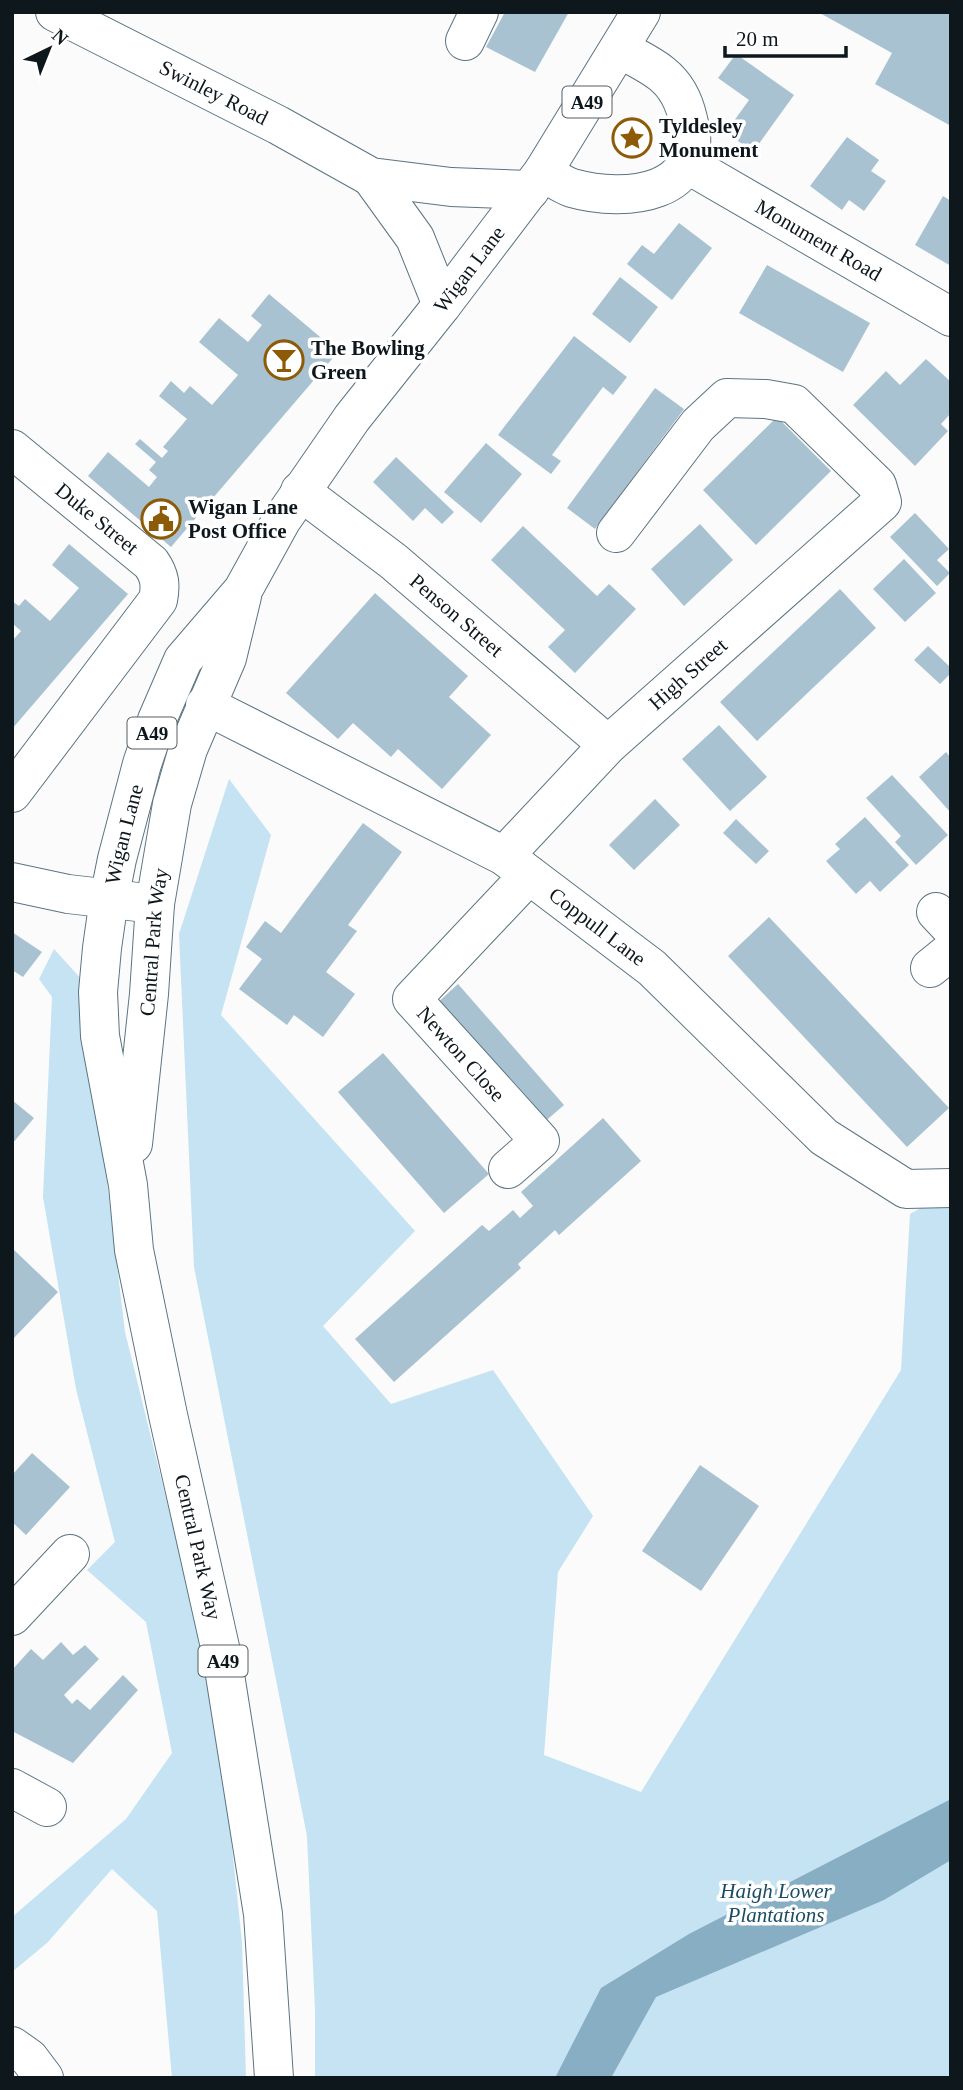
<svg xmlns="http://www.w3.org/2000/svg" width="963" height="2090" viewBox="0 0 963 2090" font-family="Georgia,serif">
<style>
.green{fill:#c5e3f3}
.water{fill:#88aec3}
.building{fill:#a8c2d1}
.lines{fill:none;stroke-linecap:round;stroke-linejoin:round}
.minor-casing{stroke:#5c7481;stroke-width:40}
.highway-casing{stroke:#5c7481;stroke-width:40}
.minor{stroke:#fff;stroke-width:38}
.highway{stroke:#fff;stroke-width:38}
.labels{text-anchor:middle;stroke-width:7;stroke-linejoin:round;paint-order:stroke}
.shield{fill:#fff;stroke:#565d60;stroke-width:2}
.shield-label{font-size:19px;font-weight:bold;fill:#0d171c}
.street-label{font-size:21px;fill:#0d171c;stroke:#fff}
.poi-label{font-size:21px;font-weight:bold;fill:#0d171c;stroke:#fff;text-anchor:start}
.park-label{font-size:21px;font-style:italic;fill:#194b63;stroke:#fff}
</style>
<rect width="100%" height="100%" fill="#fbfbfb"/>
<path class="green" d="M 229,779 L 271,835 L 221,1015 L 415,1231 L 323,1326 L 391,1404 L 493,1370 L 593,1516 L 558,1572 L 544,1755 L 641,1792 L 901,1370 L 910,1214 L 951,1191 L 951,2078 L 315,2078 L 315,2011 L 307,1836 L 194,1267 L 179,934 Z
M 54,949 L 83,981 L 125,1332 L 190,1595 L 224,1772 L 242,1942 L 246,2078 L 172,2078 L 157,1911 L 112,1869 L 47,1943 L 12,1972 L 12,1917 L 126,1819 L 172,1753 L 146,1622 L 87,1570 L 115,1542 L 76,1389 L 43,1197 L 52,997 L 39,979 Z"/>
<path class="water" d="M 951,1799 L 951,1860 L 884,1900 L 656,1997 L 611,2078 L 555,2078 L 601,1988 L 689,1934 Z"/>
<path class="building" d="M 505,12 L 569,12 L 535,72 L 486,47 Z
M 818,12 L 951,12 L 951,126 L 875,84 L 892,53 Z
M 736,54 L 794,95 L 753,152 L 726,132 L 749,100 L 718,78 Z
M 847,137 L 879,160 L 871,171 L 886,181 L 864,211 L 849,200 L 842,210 L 810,186 Z
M 943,196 L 951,201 L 951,266 L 915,245 Z
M 679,223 L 712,248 L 672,300 L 627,264 L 642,245 L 654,254 Z
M 767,265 L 870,323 L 843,372 L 739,313 Z
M 620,277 L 658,307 L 630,343 L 592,314 Z
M 269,294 L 338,352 L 171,547 L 88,476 L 108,452 L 149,487 L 157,477 L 149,470 L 156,462 L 135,444 L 140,439 L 162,458 L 168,451 L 163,447 L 187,419 L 159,396 L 171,381 L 184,393 L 190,386 L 212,405 L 238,375 L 199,342 L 219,318 L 248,342 L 262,325 L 251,316 Z
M 574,336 L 627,377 L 613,395 L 603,387 L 552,455 L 561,461 L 551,474 L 498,435 Z
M 926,359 L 951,382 L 951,413 L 941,424 L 948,431 L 915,466 L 853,405 L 886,371 L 900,385 Z
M 655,388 L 684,409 L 595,529 L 567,508 Z
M 777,417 L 831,471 L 756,545 L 703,490 Z
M 486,443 L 522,474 L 481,523 L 444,492 Z
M 396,457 L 454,512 L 442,524 L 425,508 L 413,521 L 373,482 Z
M 915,513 L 949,549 L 937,560 L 950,573 L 937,586 L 890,537 Z
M 700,524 L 733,560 L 684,606 L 651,569 Z
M 523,526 L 597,596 L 609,584 L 636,609 L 575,673 L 548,647 L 565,630 L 491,560 Z
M 69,544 L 128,594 L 12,729 L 12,641 L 21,631 L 12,623 L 12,601 L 19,606 L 25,599 L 50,621 L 79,588 L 52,565 Z
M 904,559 L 936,593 L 905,622 L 873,589 Z
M 840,589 L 876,628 L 757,741 L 720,702 Z
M 375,593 L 468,676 L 449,697 L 491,735 L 442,789 L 398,749 L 391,757 L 353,723 L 338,739 L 286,693 Z
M 928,646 L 951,668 L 951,673 L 940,684 L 914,660 Z
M 719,725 L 767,777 L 730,811 L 682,759 Z
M 946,752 L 951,758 L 951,813 L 919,777 Z
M 892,775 L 948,835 L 916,865 L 895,842 L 901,836 L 866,798 Z
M 655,799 L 680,825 L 634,870 L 609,845 Z
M 865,817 L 909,865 L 880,892 L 870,881 L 856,894 L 826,861 L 840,849 L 835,844 Z
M 736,819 L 769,851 L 756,864 L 723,833 Z
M 363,823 L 402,852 L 348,925 L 357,931 L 326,972 L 355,994 L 323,1037 L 294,1015 L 287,1025 L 239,989 L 262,959 L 246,947 L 265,921 L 281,933 Z
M 769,917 L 949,1108 L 907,1147 L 728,956 Z
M 12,932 L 42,952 L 23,977 L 12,970 Z
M 458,984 L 564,1105 L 541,1125 L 435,1005 Z
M 383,1053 L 489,1174 L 444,1213 L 338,1092 Z
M 12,1100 L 34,1118 L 12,1144 Z
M 603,1118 L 641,1161 L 559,1235 L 555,1230 L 518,1264 L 521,1268 L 394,1382 L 355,1339 L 482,1225 L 489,1231 L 513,1210 L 520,1218 L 533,1206 L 521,1192 Z
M 12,1248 L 58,1292 L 12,1340 Z
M 32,1453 L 70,1487 L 26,1535 L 12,1522 L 12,1475 Z
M 700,1465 L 759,1506 L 701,1591 L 642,1551 Z
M 61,1642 L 73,1655 L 85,1645 L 99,1659 L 64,1695 L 72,1704 L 77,1699 L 90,1710 L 123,1675 L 138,1690 L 73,1763 L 12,1731 L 12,1670 L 31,1649 L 43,1660 Z"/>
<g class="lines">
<g class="minor-casing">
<g id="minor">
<path id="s1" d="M 55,12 L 278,125 L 371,177 L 451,187 L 530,190"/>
<path d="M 465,41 L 479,12"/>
<path id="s2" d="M 687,164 L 951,317"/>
<path d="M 543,172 C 552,177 562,185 572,188 C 625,203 709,195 688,119 C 684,101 677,86 662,74 C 650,64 634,57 620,49"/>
<path d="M 371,177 L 415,238 L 442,305"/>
<path id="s3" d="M 12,449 L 151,563 C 160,576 161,585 158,600 L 12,793"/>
<path id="s4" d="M 300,491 L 393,561 L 608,745"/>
<path id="s5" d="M 205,705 L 504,856 L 652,968 L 824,1137 L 906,1189 L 951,1188"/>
<path id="s6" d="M 504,856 L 608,745 L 882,502 L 877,485 L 794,404 L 766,399 L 727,398 L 698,425 L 616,533"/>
<path d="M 12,882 L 68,894 L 155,904"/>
<path d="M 936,912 L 951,928"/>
<path d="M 930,968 L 951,951"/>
<path d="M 508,1169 L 540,1141 L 412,999 L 529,875"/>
<path d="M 12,1616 L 70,1554"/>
<path d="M 12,1788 L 47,1807"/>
<path d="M 12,2046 L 29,2058 L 44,2078"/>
</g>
</g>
<g class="highway-casing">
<g id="highway">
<path id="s7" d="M 133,1144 L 149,994 L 155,904 L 172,804 L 188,749 L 227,658 L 242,596"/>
<path id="s8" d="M 274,2078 L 263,1914 L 222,1656 L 168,1415 L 134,1250 L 128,1185 L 100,1036 L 98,992 L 102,948 L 109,899 L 117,859 L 142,764 L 157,720 L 183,660 L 243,590 L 281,521 L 352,418 L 442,305 L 543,172 L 641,12"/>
</g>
</g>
<use href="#minor" class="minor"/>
<use href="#highway" class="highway"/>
</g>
<defs>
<g id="sight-ring" transform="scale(2.0125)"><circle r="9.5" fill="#fff" stroke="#8d5b08" stroke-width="1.5"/><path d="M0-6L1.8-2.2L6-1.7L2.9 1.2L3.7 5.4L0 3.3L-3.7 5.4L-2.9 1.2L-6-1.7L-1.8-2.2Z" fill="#8d5b08"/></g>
<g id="bar-ring" transform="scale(2.0125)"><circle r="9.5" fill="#fff" stroke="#8d5b08" stroke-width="1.5"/><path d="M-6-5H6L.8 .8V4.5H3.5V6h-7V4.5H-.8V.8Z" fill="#8d5b08"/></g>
<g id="civic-ring" transform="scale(2.0125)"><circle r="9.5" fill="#fff" stroke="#8d5b08" stroke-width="1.5"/><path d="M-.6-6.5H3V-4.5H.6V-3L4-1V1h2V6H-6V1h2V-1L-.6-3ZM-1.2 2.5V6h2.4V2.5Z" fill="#8d5b08"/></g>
</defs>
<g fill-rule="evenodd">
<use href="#sight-ring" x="632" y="138"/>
<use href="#bar-ring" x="284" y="360"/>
<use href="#civic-ring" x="161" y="519"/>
</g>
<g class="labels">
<g class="shield">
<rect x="562.5" y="86.5" width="49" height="31" rx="5"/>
<rect x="127.5" y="717.5" width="49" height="31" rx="5"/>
<rect x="198.5" y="1645.5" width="49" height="31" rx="5"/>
</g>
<g class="shield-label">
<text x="587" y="109">A49</text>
<text x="152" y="740">A49</text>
<text x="223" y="1668">A49</text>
</g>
<g class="street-label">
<text dy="7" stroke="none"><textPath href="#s1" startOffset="178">Swinley Road</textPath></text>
<text dy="7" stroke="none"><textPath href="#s2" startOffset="152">Monument Road</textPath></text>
<text dy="7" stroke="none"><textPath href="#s8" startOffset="1932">Wigan Lane</textPath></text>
<text dy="7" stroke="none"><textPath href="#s3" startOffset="110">Duke Street</textPath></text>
<text dy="7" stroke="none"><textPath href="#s4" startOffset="200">Penson Street</textPath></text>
<text dy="7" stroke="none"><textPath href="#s6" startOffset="259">High Street</textPath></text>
<text dy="7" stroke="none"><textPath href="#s8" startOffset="1262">Wigan Lane</textPath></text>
<text dy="7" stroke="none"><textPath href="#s5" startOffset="452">Coppull Lane</textPath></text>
<text dy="7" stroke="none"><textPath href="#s7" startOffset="203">Central Park Way</textPath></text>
<text transform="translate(461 1054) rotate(48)" y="7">Newton Close</text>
<text transform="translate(198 1547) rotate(77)" y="7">Central Park Way</text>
</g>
<g class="poi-label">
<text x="659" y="133">Tyldesley<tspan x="659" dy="24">Monument</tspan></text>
<text x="311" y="355">The Bowling<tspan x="311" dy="24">Green</tspan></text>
<text x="188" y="514">Wigan Lane<tspan x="188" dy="24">Post Office</tspan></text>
</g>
<g class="park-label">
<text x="776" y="1898">Haigh Lower<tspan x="776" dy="24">Plantations</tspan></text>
</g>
</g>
<rect width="963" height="2090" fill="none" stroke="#0d171c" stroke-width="28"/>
<g transform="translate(49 49) rotate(43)" stroke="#ffffff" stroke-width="5" paint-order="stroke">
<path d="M0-5L12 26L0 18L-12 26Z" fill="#0d171c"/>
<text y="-10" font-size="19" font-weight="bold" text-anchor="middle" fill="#0d171c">N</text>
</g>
<path d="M725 46v10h121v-10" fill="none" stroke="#0d171c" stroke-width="3.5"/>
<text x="736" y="46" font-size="21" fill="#0d171c" stroke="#ffffff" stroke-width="5" paint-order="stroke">20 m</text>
</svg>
